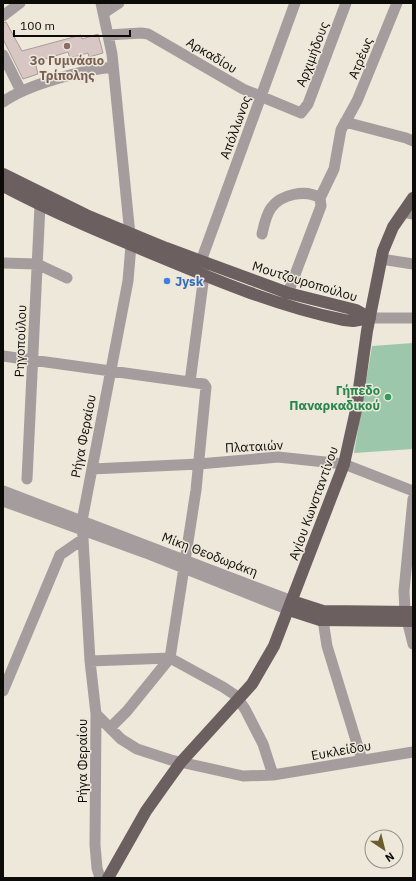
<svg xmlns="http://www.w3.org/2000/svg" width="416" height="881" viewBox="0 0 416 881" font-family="'IBM Plex Sans',sans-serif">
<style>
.green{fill:#9dc7ab}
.building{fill:#d7c6c3;stroke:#ac9c9a}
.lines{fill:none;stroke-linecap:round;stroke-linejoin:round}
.minor{stroke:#a59d9d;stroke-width:11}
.major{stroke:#6c5f5f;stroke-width:12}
.education-dot{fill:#8d6e63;stroke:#ede8da;stroke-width:1.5}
.shop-dot{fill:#3f7fe0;stroke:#ede8da;stroke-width:1.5}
.leisure-dot{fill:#2e9e5b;stroke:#ede8da;stroke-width:1.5}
.labels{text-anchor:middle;stroke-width:3;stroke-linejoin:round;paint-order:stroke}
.street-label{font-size:13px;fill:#0d0b07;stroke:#ede8da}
.education-label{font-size:13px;font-weight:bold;fill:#785e54;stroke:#ede8da}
.shop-label{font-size:13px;font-weight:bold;fill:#366cbe;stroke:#ede8da;text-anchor:start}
.leisure-label{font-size:13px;font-weight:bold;fill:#27864d;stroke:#ede8da;text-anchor:end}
</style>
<rect width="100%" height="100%" fill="#ede8da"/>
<path class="green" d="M 413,343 L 413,449 L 354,453 L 372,346 Z"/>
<path class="building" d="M 6,22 L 22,51 L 81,35 L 82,39 L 98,34 L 103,53 L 89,57 L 88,53 L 70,58 L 68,52 L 35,62 L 38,74 L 23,79 L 3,39 L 3,23 Z"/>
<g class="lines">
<path class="minor" d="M 104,13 L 119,3
M 3,16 L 20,3
M 108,35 L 141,33 L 148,34 L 243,89 L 301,113 L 308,104 L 346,3
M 3,55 L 21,91
M 3,102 C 28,84 83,70 113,67
M 345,122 L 406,138 L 413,141
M 320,198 L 334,169 L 341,130 L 357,101 L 397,3
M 403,212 L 413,214
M 262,234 C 264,225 266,215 271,208 C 281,194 306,189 320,198 L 321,206 L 288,293
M 381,259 L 413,264
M 3,263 L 37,264 L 67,278
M 370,318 L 413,318
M 3,356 L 204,384 L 206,387 L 196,490 L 170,658 L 127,711 L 110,728
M 190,382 L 204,275 L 201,261 L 295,3
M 92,469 L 199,464 L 278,457 L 344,464 L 413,491
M 27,479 L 40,205
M 3,491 L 292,601
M 413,499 L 404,591 L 405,612 L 413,644
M 3,501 L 146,553 L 289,610
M 323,620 L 327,646 L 362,760
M 90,661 L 170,658 L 223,687 L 235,695 L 245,709 L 263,744 L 273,775
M 3,691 L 60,555 L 83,539
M 96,714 L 121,739 L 137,749 L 171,760 L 243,776 L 273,775 L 413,752
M 100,878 L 97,868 L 95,845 L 96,714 L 90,661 L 82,521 L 128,281 L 131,245 L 112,54 L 101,3"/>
<path class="major" d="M 3,174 L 86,215 L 166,248 L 288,293 L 356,310 L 370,318
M 3,186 C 54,213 107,235 160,257 C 220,282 280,307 344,320 L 353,321 L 370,318
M 292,601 L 323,611 L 413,612
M 289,610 L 320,620 L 413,621
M 108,878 L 146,811 L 163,787 L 181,762 L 252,684 L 274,646 L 344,464 L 356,410 L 367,331 L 383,251 L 393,227 L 413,198"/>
</g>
<circle class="education-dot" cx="67" cy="46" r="4"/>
<circle class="shop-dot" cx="167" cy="281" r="4"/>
<circle class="leisure-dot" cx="388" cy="397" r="4"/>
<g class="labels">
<g class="street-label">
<text transform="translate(312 54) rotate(-69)" y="5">Αρχιμήδους</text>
<text transform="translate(212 55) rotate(31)" y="5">Αρκαδίου</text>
<text transform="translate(360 58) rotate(-68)" y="5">Ατρέως</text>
<text transform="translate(235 127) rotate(-70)" y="5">Απόλλωνος</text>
<text transform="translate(305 281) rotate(17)" y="5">Μουτζουροπούλου</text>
<text transform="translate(20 341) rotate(-88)" y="5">Ρηγοπούλου</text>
<text transform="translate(83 436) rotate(-79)" y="5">Ρήγα Φεραίου</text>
<text transform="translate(254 446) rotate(-3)" y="5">Πλαταιών</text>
<text transform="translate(313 503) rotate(-70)" y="5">Αγίου Κωνσταντίνου</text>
<text transform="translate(210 554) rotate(21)" y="5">Μίκη Θεοδωράκη</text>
<text transform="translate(341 750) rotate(-10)" y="5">Ευκλείδου</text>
<text transform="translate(82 761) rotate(-90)" y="5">Ρήγα Φεραίου</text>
</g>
<g class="education-label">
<text x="67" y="65">3ο Γυμνάσιο<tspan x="67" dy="15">Τρίπολης</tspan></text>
</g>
<g class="shop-label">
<text x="175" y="286">Jysk</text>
</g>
<g class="leisure-label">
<text x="380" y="395">Γήπεδο<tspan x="380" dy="15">Παναρκαδικού</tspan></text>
</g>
</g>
<rect width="416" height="881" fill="none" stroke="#0d0b07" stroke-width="8"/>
<g transform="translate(384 849) rotate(145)"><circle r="19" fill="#ede8da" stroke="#939086"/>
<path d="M0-3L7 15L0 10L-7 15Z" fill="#6c5e2b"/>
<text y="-6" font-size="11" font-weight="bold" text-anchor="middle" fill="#0d0b07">N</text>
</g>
<path d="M14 30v6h116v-6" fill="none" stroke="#0d0b07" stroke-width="2"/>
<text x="20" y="30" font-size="12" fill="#0d0b07" stroke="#ede8da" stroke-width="3" paint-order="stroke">100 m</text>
</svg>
